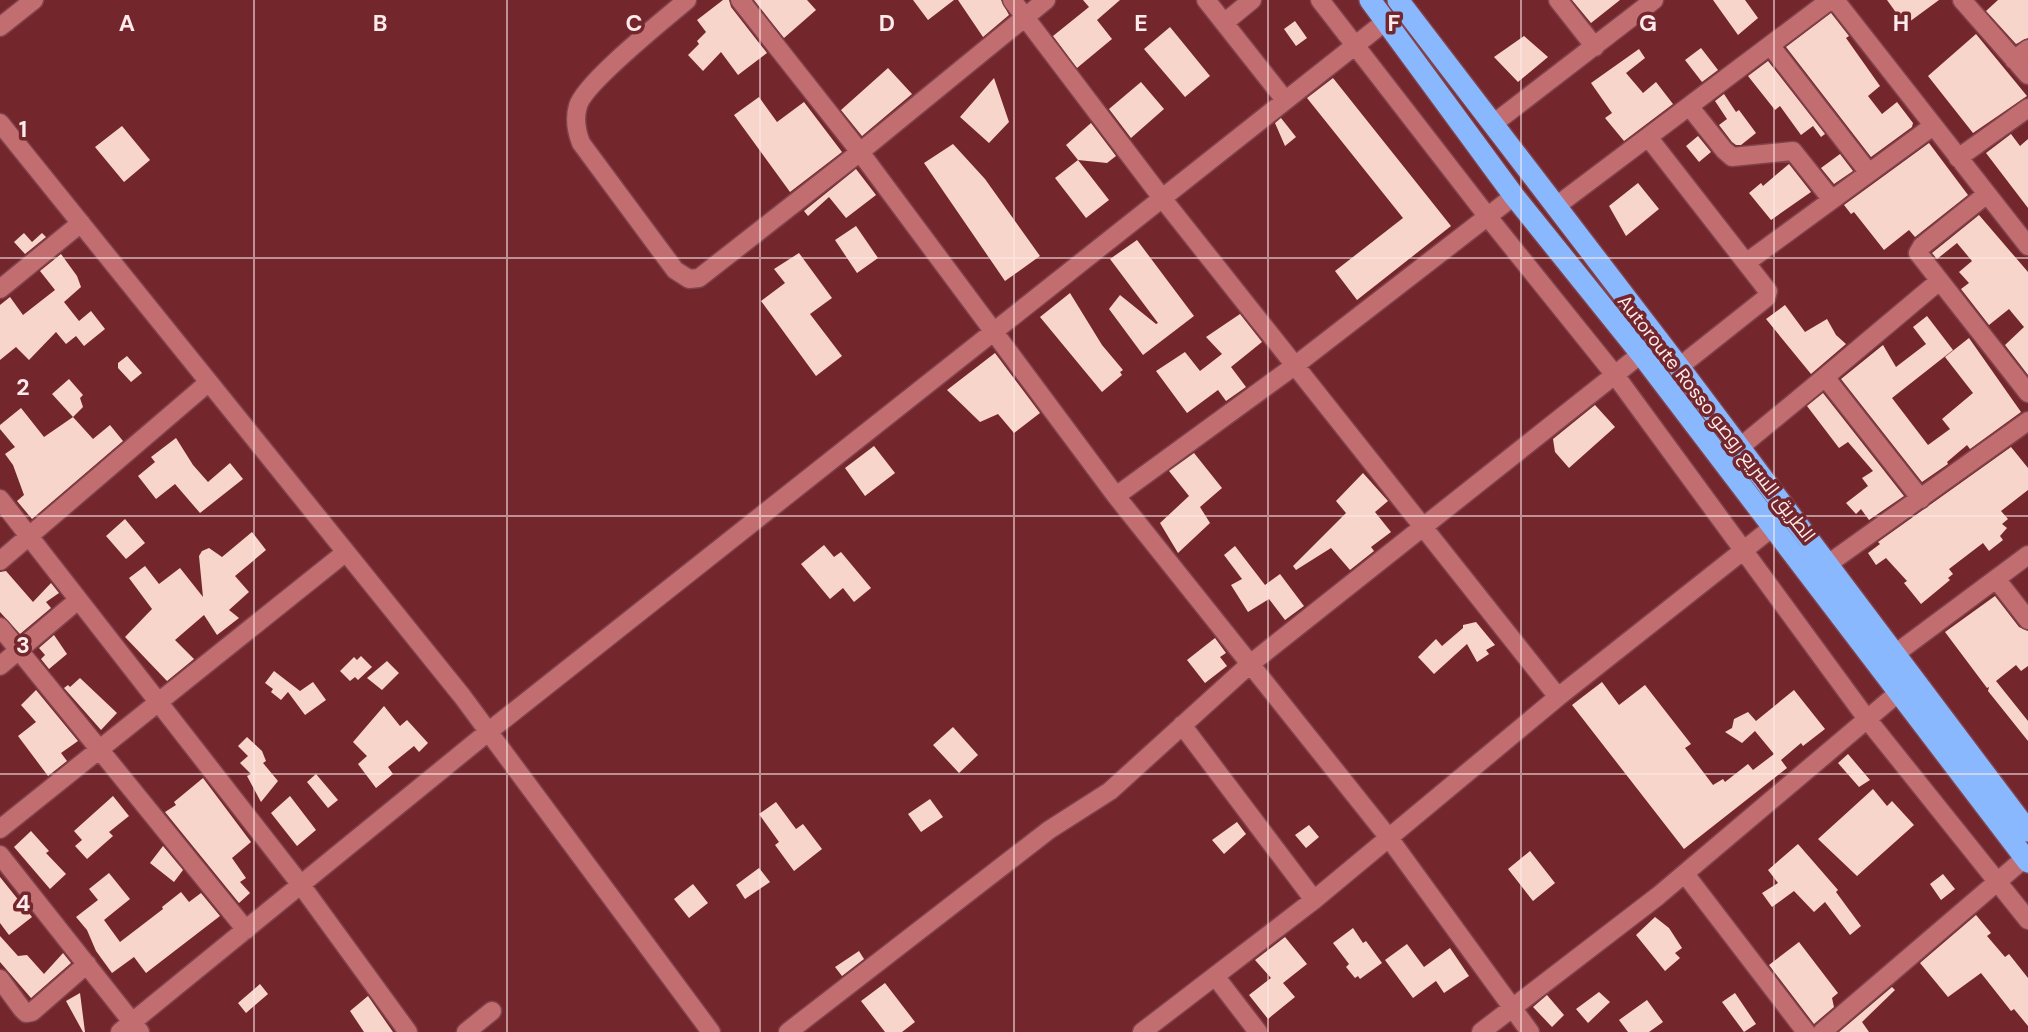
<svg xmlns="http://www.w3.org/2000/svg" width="2028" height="1032" viewBox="0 0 2028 1032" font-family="'DM Sans',Cairo,sans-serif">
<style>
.building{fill:#f8d5ca}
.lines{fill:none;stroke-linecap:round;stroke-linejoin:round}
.minor-casing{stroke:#80424c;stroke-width:21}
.highway-casing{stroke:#80424c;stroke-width:24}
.minor{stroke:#c26e70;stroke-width:18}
.highway{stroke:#8ab8fe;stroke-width:21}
.grid{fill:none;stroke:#feeaea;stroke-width:2;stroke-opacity:0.55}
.labels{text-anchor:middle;stroke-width:7;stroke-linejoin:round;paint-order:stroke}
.street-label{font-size:19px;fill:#feeaea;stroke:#73272d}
.grid-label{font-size:23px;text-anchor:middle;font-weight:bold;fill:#feeaea;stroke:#73272d;stroke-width:7;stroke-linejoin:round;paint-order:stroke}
</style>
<rect width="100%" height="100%" fill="#73272d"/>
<path class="building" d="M 723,0 L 729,0 L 731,7 L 767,53 L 738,75 L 721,52 L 703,71 L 688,55 L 699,44 L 697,41 L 706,32 L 697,20 Z
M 754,0 L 807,0 L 816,10 L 784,38 Z
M 913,0 L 954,0 L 928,20 Z
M 958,0 L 1001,0 L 1009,15 L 983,37 Z
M 1083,0 L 1120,0 L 1097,20 L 1112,39 L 1077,68 L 1053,36 L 1089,7 Z
M 1572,0 L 1620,0 L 1591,23 Z
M 1713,0 L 1745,0 L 1758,18 L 1738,35 Z
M 1887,0 L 1939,0 L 1905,25 Z
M 1998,0 L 2028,0 L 2028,38 L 2016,44 L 1986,11 Z
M 1831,13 L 1849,36 L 1846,38 L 1880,86 L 1868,96 L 1882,114 L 1897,102 L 1913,123 L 1912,127 L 1871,157 L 1786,47 Z
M 1295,21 L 1307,38 L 1296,46 L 1284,29 Z
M 1170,27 L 1210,76 L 1185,97 L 1144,49 Z
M 1976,34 L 2027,96 L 1973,133 L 1928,76 Z
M 1524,36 L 1548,57 L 1518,82 L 1494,57 Z
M 1701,48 L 1718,70 L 1702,82 L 1685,60 Z
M 1639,49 L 1645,58 L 1626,73 L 1643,93 L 1656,82 L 1673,104 L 1624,141 L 1605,118 L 1612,113 L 1591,83 Z
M 1768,61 L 1825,134 L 1821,137 L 1813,126 L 1801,135 L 1780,106 L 1775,110 L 1748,76 Z
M 888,68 L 912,94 L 862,136 L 841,110 Z
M 994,78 L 1009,122 L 989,143 L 960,117 Z
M 1333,78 L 1451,226 L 1357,300 L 1335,271 L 1403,218 L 1307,98 Z
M 1141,82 L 1164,109 L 1131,138 L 1109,109 Z
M 1724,94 L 1736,112 L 1739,110 L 1756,133 L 1741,145 L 1736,145 L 1732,142 L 1719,125 L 1727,119 L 1715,101 Z
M 759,97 L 777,122 L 804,102 L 842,152 L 790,192 L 734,115 Z
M 1281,118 L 1296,137 L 1285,146 L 1275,123 Z
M 1091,123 L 1116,156 L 1107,163 L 1078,160 L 1066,145 Z
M 122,126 L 150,160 L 124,182 L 95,147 Z
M 2011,134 L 2020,146 L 2028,139 L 2028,208 L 1986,153 Z
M 1698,136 L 1711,152 L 1699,162 L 1686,146 Z
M 1929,143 L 1968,195 L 1915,237 L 1909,230 L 1884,250 L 1854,212 L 1851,214 L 1844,205 Z
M 953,144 L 985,179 L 1040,256 L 1005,281 L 924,163 Z
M 1840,154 L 1853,171 L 1834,184 L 1821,168 Z
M 1078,160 L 1109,200 L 1086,218 L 1055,178 Z
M 1789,164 L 1811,192 L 1771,220 L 1749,193 L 1761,183 L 1763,186 Z
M 856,169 L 876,195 L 846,218 L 829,197 L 808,216 L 804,211 Z
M 1638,183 L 1659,209 L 1626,236 L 1609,206 Z
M 1979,215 L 2028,272 L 2028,375 L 2005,345 L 2024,327 L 2009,309 L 1989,325 L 1961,289 L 1969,283 L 1959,272 L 1972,261 L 1957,243 L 1937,259 L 1932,253 Z
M 856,226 L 878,258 L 857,273 L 835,240 Z
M 24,233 L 32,242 L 42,233 L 46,237 L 25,254 L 14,242 Z
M 1137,240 L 1194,316 L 1143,355 L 1109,309 L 1120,295 L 1156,324 L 1158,323 L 1110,259 Z
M 799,253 L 832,298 L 810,314 L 842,356 L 816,376 L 761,301 L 785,283 L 774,269 Z
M 61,254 L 77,276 L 81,287 L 64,302 L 79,321 L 91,311 L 105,329 L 84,346 L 76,336 L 66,344 L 56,332 L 29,360 L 16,347 L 0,360 L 0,305 L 10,297 L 23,315 L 55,290 L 40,271 Z
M 1070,293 L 1102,345 L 1123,370 L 1120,372 L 1122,375 L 1102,392 L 1040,317 Z
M 1785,305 L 1805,332 L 1827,319 L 1836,335 L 1846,344 L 1811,374 L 1766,319 Z
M 1240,314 L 1262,342 L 1231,367 L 1246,387 L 1226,401 L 1218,390 L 1187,413 L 1156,371 L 1185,352 L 1200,371 L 1222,354 L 1206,337 Z
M 1927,316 L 1953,350 L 1892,398 L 1928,445 L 1950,429 L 1942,419 L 1973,393 L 1945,357 L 1969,338 L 2021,412 L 1970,449 L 1967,445 L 1947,462 L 1948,464 L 1922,482 L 1841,379 L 1883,345 L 1896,367 L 1926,344 L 1913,327 Z
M 995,353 L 1040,413 L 1014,433 L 998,414 L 980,422 L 947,390 Z
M 127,356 L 142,373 L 131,382 L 118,368 L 118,363 Z
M 69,379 L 83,395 L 80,398 L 83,407 L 73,417 L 52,394 Z
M 1823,393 L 1904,496 L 1869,520 L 1861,509 L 1856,514 L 1846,503 L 1868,486 L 1862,478 L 1873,471 L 1848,442 L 1839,448 L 1807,406 Z
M 1595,405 L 1615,427 L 1569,468 L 1555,452 L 1553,439 Z
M 21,408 L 44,437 L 73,417 L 93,439 L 110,425 L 123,441 L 32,519 L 17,501 L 24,495 L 13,465 L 5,454 L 15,447 L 0,429 L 0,425 Z
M 176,438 L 193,465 L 208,482 L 230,463 L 243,479 L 200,513 L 175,484 L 156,499 L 138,476 L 155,462 L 151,457 Z
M 874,446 L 895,473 L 865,496 L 845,468 Z
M 2011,447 L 2028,468 L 2028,490 L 2001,511 L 2008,519 L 2002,524 L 2007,528 L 2000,536 L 2003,540 L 1989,551 L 1983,543 L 1949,569 L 1953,574 L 1948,578 L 1950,580 L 1921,604 L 1904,583 L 1907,581 L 1886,558 L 1876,565 L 1868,553 L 1880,544 L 1878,542 Z
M 1194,453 L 1222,488 L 1200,507 L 1210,523 L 1178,553 L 1160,523 L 1189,496 L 1169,471 Z
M 1363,473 L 1388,501 L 1375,512 L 1391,532 L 1371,547 L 1374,551 L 1350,570 L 1331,548 L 1296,570 L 1293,566 L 1346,513 L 1336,501 Z
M 125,519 L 145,543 L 126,559 L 106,536 Z
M 252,532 L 266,550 L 235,576 L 249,592 L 229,610 L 239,618 L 217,635 L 204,615 L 175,640 L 194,659 L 167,681 L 125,637 L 152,609 L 129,578 L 145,566 L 159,584 L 180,568 L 203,597 L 199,556 L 202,551 L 209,548 L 222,557 Z
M 824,545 L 834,557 L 841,552 L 871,588 L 854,602 L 843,588 L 830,599 L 801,564 Z
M 1235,546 L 1265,585 L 1280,574 L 1304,606 L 1285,620 L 1269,599 L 1248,612 L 1231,585 L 1242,579 L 1224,555 Z
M 6,571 L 33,602 L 51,583 L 59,593 L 46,602 L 51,608 L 20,634 L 0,612 L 0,572 Z
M 1995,596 L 2019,627 L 2028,631 L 2028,666 L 2021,671 L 2016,665 L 1996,681 L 2028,721 L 2028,741 L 1988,691 L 1989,687 L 1987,688 L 1945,632 Z
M 1476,622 L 1495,645 L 1486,650 L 1489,654 L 1477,662 L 1467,644 L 1434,674 L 1418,657 L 1436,639 L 1442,646 L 1463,628 L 1463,625 Z
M 54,635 L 67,654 L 49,669 L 41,659 L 45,655 L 39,648 Z
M 1215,638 L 1226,653 L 1220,657 L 1227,666 L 1205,683 L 1187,660 Z
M 361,656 L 372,667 L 358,680 L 355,677 L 350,681 L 340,671 L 354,657 L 357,660 Z
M 387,661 L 399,673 L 382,690 L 367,678 Z
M 274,671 L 300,691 L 313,682 L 326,700 L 305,715 L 288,692 L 281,700 L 271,692 L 273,689 L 265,683 Z
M 80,678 L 117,713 L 101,730 L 64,688 L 68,685 L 70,687 Z
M 1602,682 L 1619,705 L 1645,685 L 1691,744 L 1685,748 L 1713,785 L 1723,779 L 1725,782 L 1748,764 L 1753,770 L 1774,754 L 1755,731 L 1742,743 L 1725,732 L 1732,728 L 1734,719 L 1748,712 L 1756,721 L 1794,690 L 1825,729 L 1803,746 L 1801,743 L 1781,760 L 1787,768 L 1684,849 L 1572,705 Z
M 36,690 L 78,741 L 61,753 L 67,761 L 48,776 L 18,736 L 36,722 L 21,705 Z
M 384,706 L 400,726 L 407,720 L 428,743 L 419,752 L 414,746 L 388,767 L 393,774 L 376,788 L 358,764 L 367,756 L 353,742 Z
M 953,727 L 978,755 L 959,773 L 933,745 Z
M 247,737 L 262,751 L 266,761 L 263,763 L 278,781 L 261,802 L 247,776 L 251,774 L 240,763 L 248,756 L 238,746 Z
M 1848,754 L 1870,780 L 1859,787 L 1838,763 Z
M 316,774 L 338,800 L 328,808 L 307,782 Z
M 203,778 L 251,842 L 232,858 L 246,878 L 240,882 L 250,893 L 239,903 L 165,812 L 176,805 L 174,802 Z
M 1873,789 L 1887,806 L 1892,801 L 1914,825 L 1857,876 L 1818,839 Z
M 113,796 L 129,816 L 109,832 L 113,836 L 87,859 L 75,846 L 82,840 L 74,831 Z
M 290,796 L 316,830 L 297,846 L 271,813 Z
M 930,799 L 943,817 L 921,832 L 908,814 Z
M 776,802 L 796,829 L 803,824 L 822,849 L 794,871 L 775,845 L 779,842 L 759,814 Z
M 1237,822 L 1246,834 L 1224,854 L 1212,840 Z
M 1309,825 L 1319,837 L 1306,848 L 1295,835 Z
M 31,831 L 49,851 L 46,853 L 66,874 L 50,889 L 14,847 Z
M 1798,844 L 1838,890 L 1836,892 L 1861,926 L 1850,935 L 1825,902 L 1814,912 L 1794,891 L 1772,907 L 1762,893 L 1778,883 L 1768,870 Z
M 163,846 L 183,870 L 174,882 L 150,863 Z
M 1530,851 L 1555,883 L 1533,901 L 1508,869 Z
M 759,868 L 770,882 L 745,899 L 736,885 Z
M 109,873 L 130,899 L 104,920 L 120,942 L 163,909 L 162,907 L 181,892 L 189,902 L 201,893 L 220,916 L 146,973 L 134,957 L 112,973 L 96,951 L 87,930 L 76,917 L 98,900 L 89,889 Z
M 1943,874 L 1955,889 L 1941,900 L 1930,884 Z
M 0,877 L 32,917 L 9,935 L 0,923 Z
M 693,884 L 708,903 L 689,918 L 674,899 Z
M 1976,915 L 1991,933 L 1987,936 L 2005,957 L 2009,954 L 2028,978 L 2028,1026 L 2014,1009 L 2011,1011 L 1981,973 L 1948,997 L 1920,963 Z
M 1655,917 L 1669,928 L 1682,948 L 1675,953 L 1680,958 L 1665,971 L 1636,935 Z
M 1353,928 L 1363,943 L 1366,941 L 1382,963 L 1360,979 L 1358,976 L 1355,978 L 1346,967 L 1349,964 L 1333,943 Z
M 0,936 L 18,956 L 27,955 L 44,974 L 63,953 L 71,963 L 31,998 L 0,962 Z
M 1285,937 L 1307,964 L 1283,983 L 1295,997 L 1268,1019 L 1249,995 L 1271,978 L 1255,960 Z
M 1799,942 L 1838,993 L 1832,998 L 1834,1007 L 1814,1024 L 1769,965 Z
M 1407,944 L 1424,967 L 1450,948 L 1469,976 L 1444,993 L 1436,981 L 1413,998 L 1385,960 Z
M 859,951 L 864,959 L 842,976 L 835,967 Z
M 885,983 L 915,1022 L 902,1032 L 885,1032 L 861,1001 Z
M 260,984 L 268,994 L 246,1013 L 238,1003 Z
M 1892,987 L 1895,990 L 1862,1022 L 1869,1032 L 1839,1032 Z
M 1599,992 L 1610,1002 L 1588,1023 L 1576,1009 Z
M 80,993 L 85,1032 L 83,1032 L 66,1001 Z
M 1735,993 L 1756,1024 L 1744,1032 L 1722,1002 Z
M 1547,995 L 1564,1015 L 1552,1027 L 1533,1007 Z
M 368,996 L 393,1032 L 364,1032 L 350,1011 Z
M 1647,1000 L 1663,1022 L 1649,1032 L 1628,1032 L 1619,1020 Z"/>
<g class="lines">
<g class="minor-casing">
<path id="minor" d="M 687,0 C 665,19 584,83 578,106 C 574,119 576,130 581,143 L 675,270 L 689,279 L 699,278 L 860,152 L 1046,0
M 740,0 L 860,152 L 1116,496 L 1389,838 L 1530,1032
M 1012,0 L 1162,198 L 1558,697
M 1206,0 L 1285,100
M 1320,0 L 1488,217 L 1615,375 L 1867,719 L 2028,920
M 1558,0 L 1595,47
M 1835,0 L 2028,246
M 1962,0 L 2028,75
M 1224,23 L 1252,0
M 0,27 L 34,0
M 1770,45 L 1869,173
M 2014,60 L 2028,49
M 1689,106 L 1724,150 L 1732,157 L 1793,151 L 1832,200
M 0,123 L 462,696 L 711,1032
M 1493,124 L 1654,0
M 1648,137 L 1768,291 L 1766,298 L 1679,367
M 1958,158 L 2028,108
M 1987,194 L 1922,246 L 1918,253 L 2028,393
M 1555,207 L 1830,0
M 1747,262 L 1933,126
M 0,289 L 81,223
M 1825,377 L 1938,282
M 1739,448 L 1825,377 L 1921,499
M 1116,496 L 1297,364 L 1514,196
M 0,499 L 301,885 L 408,1032
M 0,561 L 209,382
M 1828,564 L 2028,421
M 1997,580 L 2028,620
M 0,627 L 246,930
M 1895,654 L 2028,555
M 0,666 L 78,600
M 1182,725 L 1314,900
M 0,829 L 346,552
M 0,855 L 140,1032
M 1685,874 L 1806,1032
M 0,979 L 22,1009 L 26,1013 L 32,1012 L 87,964
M 120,1032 L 488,732 L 1386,21
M 466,1032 L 492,1011
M 788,1032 L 1049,830 L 1110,791 L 1249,665 L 1641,354
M 1142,1032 L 1215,976
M 1258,1032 L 1215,976 L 1314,900 L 1558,697 L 1773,527
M 1481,1032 L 1658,896 L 1898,693
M 1822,1032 L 2025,858"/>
</g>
<g class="highway-casing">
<path id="highway" d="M 1370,0 L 1514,196 L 1641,354 L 2028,862
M 1398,0 L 1679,367 L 2028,831"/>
</g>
<use href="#minor" class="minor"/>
<use href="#highway" class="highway"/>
</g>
<path class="grid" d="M 254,0 L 254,1032M 507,0 L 507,1032M 760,0 L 760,1032M 1014,0 L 1014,1032M 1268,0 L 1268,1032M 1521,0 L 1521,1032M 1774,0 L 1774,1032M 0,258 L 2028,258M 0,516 L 2028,516M 0,774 L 2028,774"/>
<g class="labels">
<g class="street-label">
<text transform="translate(1717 418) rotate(52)" y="7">Autoroute Rosso الطريق السريع روصو</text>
</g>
</g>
<g class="grid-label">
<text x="127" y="31">A</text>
<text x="380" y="31">B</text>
<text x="634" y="31">C</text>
<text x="887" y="31">D</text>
<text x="1141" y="31">E</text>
<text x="1394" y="31">F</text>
<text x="1648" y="31">G</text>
<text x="1901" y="31">H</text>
<text x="23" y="137">1</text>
<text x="23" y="395">2</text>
<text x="23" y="653">3</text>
<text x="23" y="911">4</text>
</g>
</svg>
